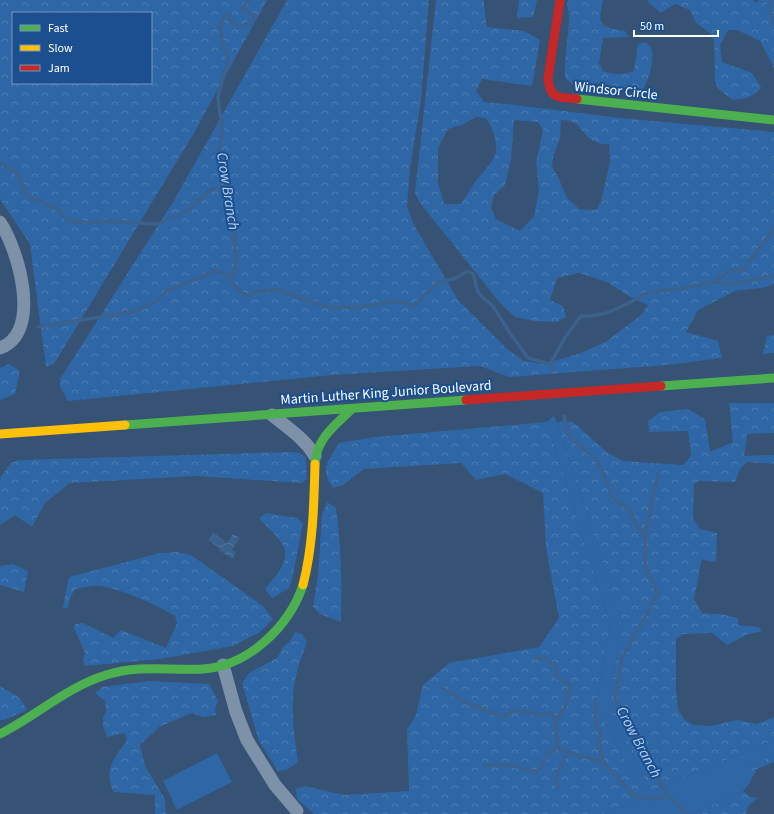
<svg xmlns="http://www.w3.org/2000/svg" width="774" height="814" viewBox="0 0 774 814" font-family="'Source Sans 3',sans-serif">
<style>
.grass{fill:#2f66a5}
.forest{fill:url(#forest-crowns);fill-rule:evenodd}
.water{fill:url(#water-waves)}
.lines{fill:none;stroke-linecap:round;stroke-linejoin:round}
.stream{stroke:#3b618d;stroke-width:3.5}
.street{stroke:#7d92a8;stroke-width:13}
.fast{stroke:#4caf50;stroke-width:9}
.slow{stroke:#ffc107;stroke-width:9}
.jam{stroke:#c62828;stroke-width:9}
.labels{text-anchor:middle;stroke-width:4;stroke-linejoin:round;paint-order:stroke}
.street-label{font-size:14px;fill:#fff;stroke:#1b4f8f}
.water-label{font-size:15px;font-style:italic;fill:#b5d3f5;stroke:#1b4f8f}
</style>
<defs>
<pattern id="forest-crowns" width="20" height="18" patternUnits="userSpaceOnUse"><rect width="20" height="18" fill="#2f66a5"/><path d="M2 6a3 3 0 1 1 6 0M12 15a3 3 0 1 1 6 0" fill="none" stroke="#4e7db2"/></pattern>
<pattern id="water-waves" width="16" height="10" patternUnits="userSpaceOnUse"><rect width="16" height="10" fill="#3b618d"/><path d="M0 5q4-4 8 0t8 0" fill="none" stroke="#58799e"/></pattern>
</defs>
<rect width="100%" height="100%" fill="#365274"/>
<path class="grass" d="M 553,416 L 555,417 L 623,624 L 608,706 L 651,791 L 774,740 L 774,755 L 748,768 L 748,773 L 752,778 L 749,784 L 743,791 L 692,814 L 603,814 L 643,796 L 596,705 L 610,624 L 547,422 Z
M 217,753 L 232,782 L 177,810 L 163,781 Z"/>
<path class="forest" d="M 0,0 L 267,0 L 194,133 L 54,364 L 46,367 L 30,244 L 0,199 ZM 13,13 L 151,13 L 151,83 L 13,83 Z
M 287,0 L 429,0 L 421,100 L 410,168 L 407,206 L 414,225 L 458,300 L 506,348 L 524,361 L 544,364 L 581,353 L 607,341 L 641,315 L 648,305 L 632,298 L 607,282 L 579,273 L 557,278 L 550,300 L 563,306 L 566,317 L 557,322 L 534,321 L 515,317 L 500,303 L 420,203 L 415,193 L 436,0 L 484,0 L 484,4 L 487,27 L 524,31 L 540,40 L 532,86 L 482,79 L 476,91 L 484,102 L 516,105 L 620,118 L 774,132 L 774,283 L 767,287 L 735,291 L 698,310 L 686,332 L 718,341 L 722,358 L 667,365 L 509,377 L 480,366 L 332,375 L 68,401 L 60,387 L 60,379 L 173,202 ZM 476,117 L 486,118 C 492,127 497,140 496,151 C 495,161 481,174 475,182 C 470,189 466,197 461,204 L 444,204 L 438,183 L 438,148 L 448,129 L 462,125 ZM 514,120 L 538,122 L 543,130 L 536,162 L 539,191 L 534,216 L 520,231 L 496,219 L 491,209 L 494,195 L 505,185 L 511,160 ZM 561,120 C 584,121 579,135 596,142 C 599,144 605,144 609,144 L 610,162 L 601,201 L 596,210 L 579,209 L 567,198 L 559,179 L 552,166 L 553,157 L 560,138 Z
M 519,0 L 537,0 L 533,17 L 517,18 Z
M 568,0 L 603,0 C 597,25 600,27 625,31 L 629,37 L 603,38 L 599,63 L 603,71 C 613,75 623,75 634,71 L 638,44 L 646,42 C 648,45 651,47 652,50 C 654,61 649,81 643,89 L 634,90 L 599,83 L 572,84 L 565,78 C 564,57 569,36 569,15 C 569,10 566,6 568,0 Z
M 647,0 L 753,0 L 756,3 L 759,0 L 774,0 L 774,68 L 760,41 L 737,30 L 728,30 L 720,45 L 722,62 L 752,73 L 761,87 C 754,98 745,98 733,100 L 718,89 L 715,81 L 714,41 L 710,33 L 696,23 L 690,10 L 675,4 L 661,13 L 649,3 Z
M 774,335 L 774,353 L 763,354 L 767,336 Z
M 9,364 L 20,371 L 15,394 L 0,400 L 0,368 Z
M 729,403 L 774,403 L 774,433 L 747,434 L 744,456 L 774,455 L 774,464 L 747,462 L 740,469 L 735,482 L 699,481 L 694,484 L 693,518 L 700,529 L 717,533 L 716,561 L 711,562 L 702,559 L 694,599 L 702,613 L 721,614 L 738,618 L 738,625 L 758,627 L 763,631 L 748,634 L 727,645 L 712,633 L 683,634 L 676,639 L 676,691 L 678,710 L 685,720 L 694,725 L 711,726 L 737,720 L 757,724 L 774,717 L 774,740 L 651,791 L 608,706 L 623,624 L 557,423 L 562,421 L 573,422 L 608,453 L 623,461 L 683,465 L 691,456 L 688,431 L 649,432 L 648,421 L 660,412 L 688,409 L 705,419 L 710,452 L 733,442 Z
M 547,422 L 610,624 L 596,705 L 643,796 L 603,814 L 314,814 L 297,799 L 296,789 L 305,786 L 344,795 L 409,791 L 407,730 L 416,715 L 423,685 L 449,663 L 539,647 L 559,618 L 546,548 L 543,493 L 505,474 L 476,480 L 461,463 L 364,469 L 343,485 L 333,488 C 319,468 328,462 339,443 L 375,437 Z
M 290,452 L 299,453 L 306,457 L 307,479 L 301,483 L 197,476 L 70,483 L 45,503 L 32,527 L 15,515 L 0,525 L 0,478 L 11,463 L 19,460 Z
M 327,502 L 336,508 C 341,545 342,584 341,622 L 320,614 L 313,607 L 318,575 L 322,515 Z
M 266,513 L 297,518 L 303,523 L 292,580 L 289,588 L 272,598 L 265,589 C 273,579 290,563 284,547 C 281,540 265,525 259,518 Z
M 177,552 L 191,555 L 263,606 L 273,619 L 260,632 L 233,646 L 160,659 L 85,666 L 83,659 L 85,653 L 74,628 L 75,624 L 83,623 L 113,638 L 121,630 L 166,648 L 177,623 L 175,616 C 160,606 118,588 100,586 C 92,585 83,588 75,589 L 70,598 L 68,607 L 64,609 L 63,606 L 69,577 L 160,553 Z
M 13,564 L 28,571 L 24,592 L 0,585 L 0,566 Z
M 295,632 L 302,634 L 307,642 C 304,652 299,662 297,672 C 289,701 294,733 298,762 L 287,770 L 278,771 L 259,741 L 242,683 L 249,673 L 277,658 L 283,647 L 290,641 Z
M 149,681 L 209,684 L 218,701 L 215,709 L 216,715 L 203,717 L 192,713 L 159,727 L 140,745 L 145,766 L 165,799 L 166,814 L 155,814 L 155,795 L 114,792 C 102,771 115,757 127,740 L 125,733 L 107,737 L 103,726 L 103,718 L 106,712 L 105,701 L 95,693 L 102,687 Z
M 0,686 L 20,698 L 27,710 L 4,720 L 0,720 Z
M 774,755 L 774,762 L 757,769 L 752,778 L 748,773 L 748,768 Z
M 743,791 L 750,797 L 758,798 L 748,806 L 746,814 L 692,814 Z"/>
<path class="water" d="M 213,533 L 225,541 L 223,544 L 225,542 L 227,543 L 233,534 L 240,538 L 232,550 L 236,553 L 232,559 L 219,550 L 222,546 L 220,548 L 208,540 Z"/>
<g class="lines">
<path class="stream" d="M 249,0 L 241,9 L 255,16 C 252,23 241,30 234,24 C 232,22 230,18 229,15 L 226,15 L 220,24 L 221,37 L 228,60 L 218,97 L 222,130 L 219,153 L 229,197 L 233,206 L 236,261 L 235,272 L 230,277 C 234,286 239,293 249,296 L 254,292 L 278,290 L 330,308 L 358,307 L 399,301 L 414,306 L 437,283 L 456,278 L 466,272 L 469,272 L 473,274 L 474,276 L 477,290 L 481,296 L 493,306 L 510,333 L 528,358 L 550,364 L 553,369
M 769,0 L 769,9 L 774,23
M 0,163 L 16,172 L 28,197 C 45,202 57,205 67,220 L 88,223 L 107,221 L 157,224 L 187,211 L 210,190 L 227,186
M 714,282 L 732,284 L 774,276
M 38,327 L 137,311 L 156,301 L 167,291 L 203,276 L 213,271 L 221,272 L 230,277
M 550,364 L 566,336 L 581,316 L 591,316 L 607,313 L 627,304 L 649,292 L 684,288 L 714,282 L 730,271 L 743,270 L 772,232 L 774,226
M 564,416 L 568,435 L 598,462 L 613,498 L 630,510 L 636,526 L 645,535 L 645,565 L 658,594 L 622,658 L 615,699 L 667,795 L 678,804 L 687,814
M 645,535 L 658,474
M 535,658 C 544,657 549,661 556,667 L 555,676 L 570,685 L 565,708 L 555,721 L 557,740 L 559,747
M 441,687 L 470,705 L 504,717 L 512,711 L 531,712 L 536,716 L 546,713 L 552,714 L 555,721
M 595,702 L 596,723 L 600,731 L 599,746 L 603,762 L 634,796 L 657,799 L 667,795
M 485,765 C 502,764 520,766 536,773 L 544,761 L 548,753 L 559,747 L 567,752 L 603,762
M 558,788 L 556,777 L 567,752"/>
<path class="street" d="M 0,222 C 18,249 43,332 0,348
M 272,415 C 288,428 304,438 315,456
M 223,665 L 236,712 L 247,740 L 275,785 L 297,811"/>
<path class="fast" d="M 577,99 L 774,120
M 661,386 L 774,378
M 125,425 L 466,400
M 315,464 C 316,439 335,425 352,409
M 0,734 C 36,716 67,687 106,675 C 141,664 169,671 203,669 C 248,666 289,627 303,585"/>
<path class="slow" d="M 0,434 L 125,425
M 303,585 C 313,546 314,505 315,464"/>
<path class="jam" d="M 560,0 L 548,78 C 550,100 558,97 577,99
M 466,400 L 661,386"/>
</g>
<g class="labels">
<g class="street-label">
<text transform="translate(616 90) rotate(6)" y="5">Windsor Circle</text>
<text transform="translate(386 392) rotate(-4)" y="5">Martin Luther King Junior Boulevard</text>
</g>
<g class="water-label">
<text transform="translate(228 191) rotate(81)" y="5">Crow Branch</text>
<text transform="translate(639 742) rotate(62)" y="5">Crow Branch</text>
</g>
</g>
<rect x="12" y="12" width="140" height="72" fill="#1b4f8f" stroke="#7695bc"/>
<rect x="20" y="25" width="20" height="6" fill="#4caf50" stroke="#7695bc"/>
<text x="48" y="32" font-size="12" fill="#ffffff">Fast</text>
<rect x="20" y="45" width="20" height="6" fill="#ffc107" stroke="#7695bc"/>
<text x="48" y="52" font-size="12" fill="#ffffff">Slow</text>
<rect x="20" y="65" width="20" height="6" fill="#c62828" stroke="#7695bc"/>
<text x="48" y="72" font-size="12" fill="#ffffff">Jam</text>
<path d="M634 30v6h84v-6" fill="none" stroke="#ffffff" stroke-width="2"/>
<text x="640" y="30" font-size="12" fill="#ffffff" stroke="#1b4f8f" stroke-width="3" paint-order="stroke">50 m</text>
</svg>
